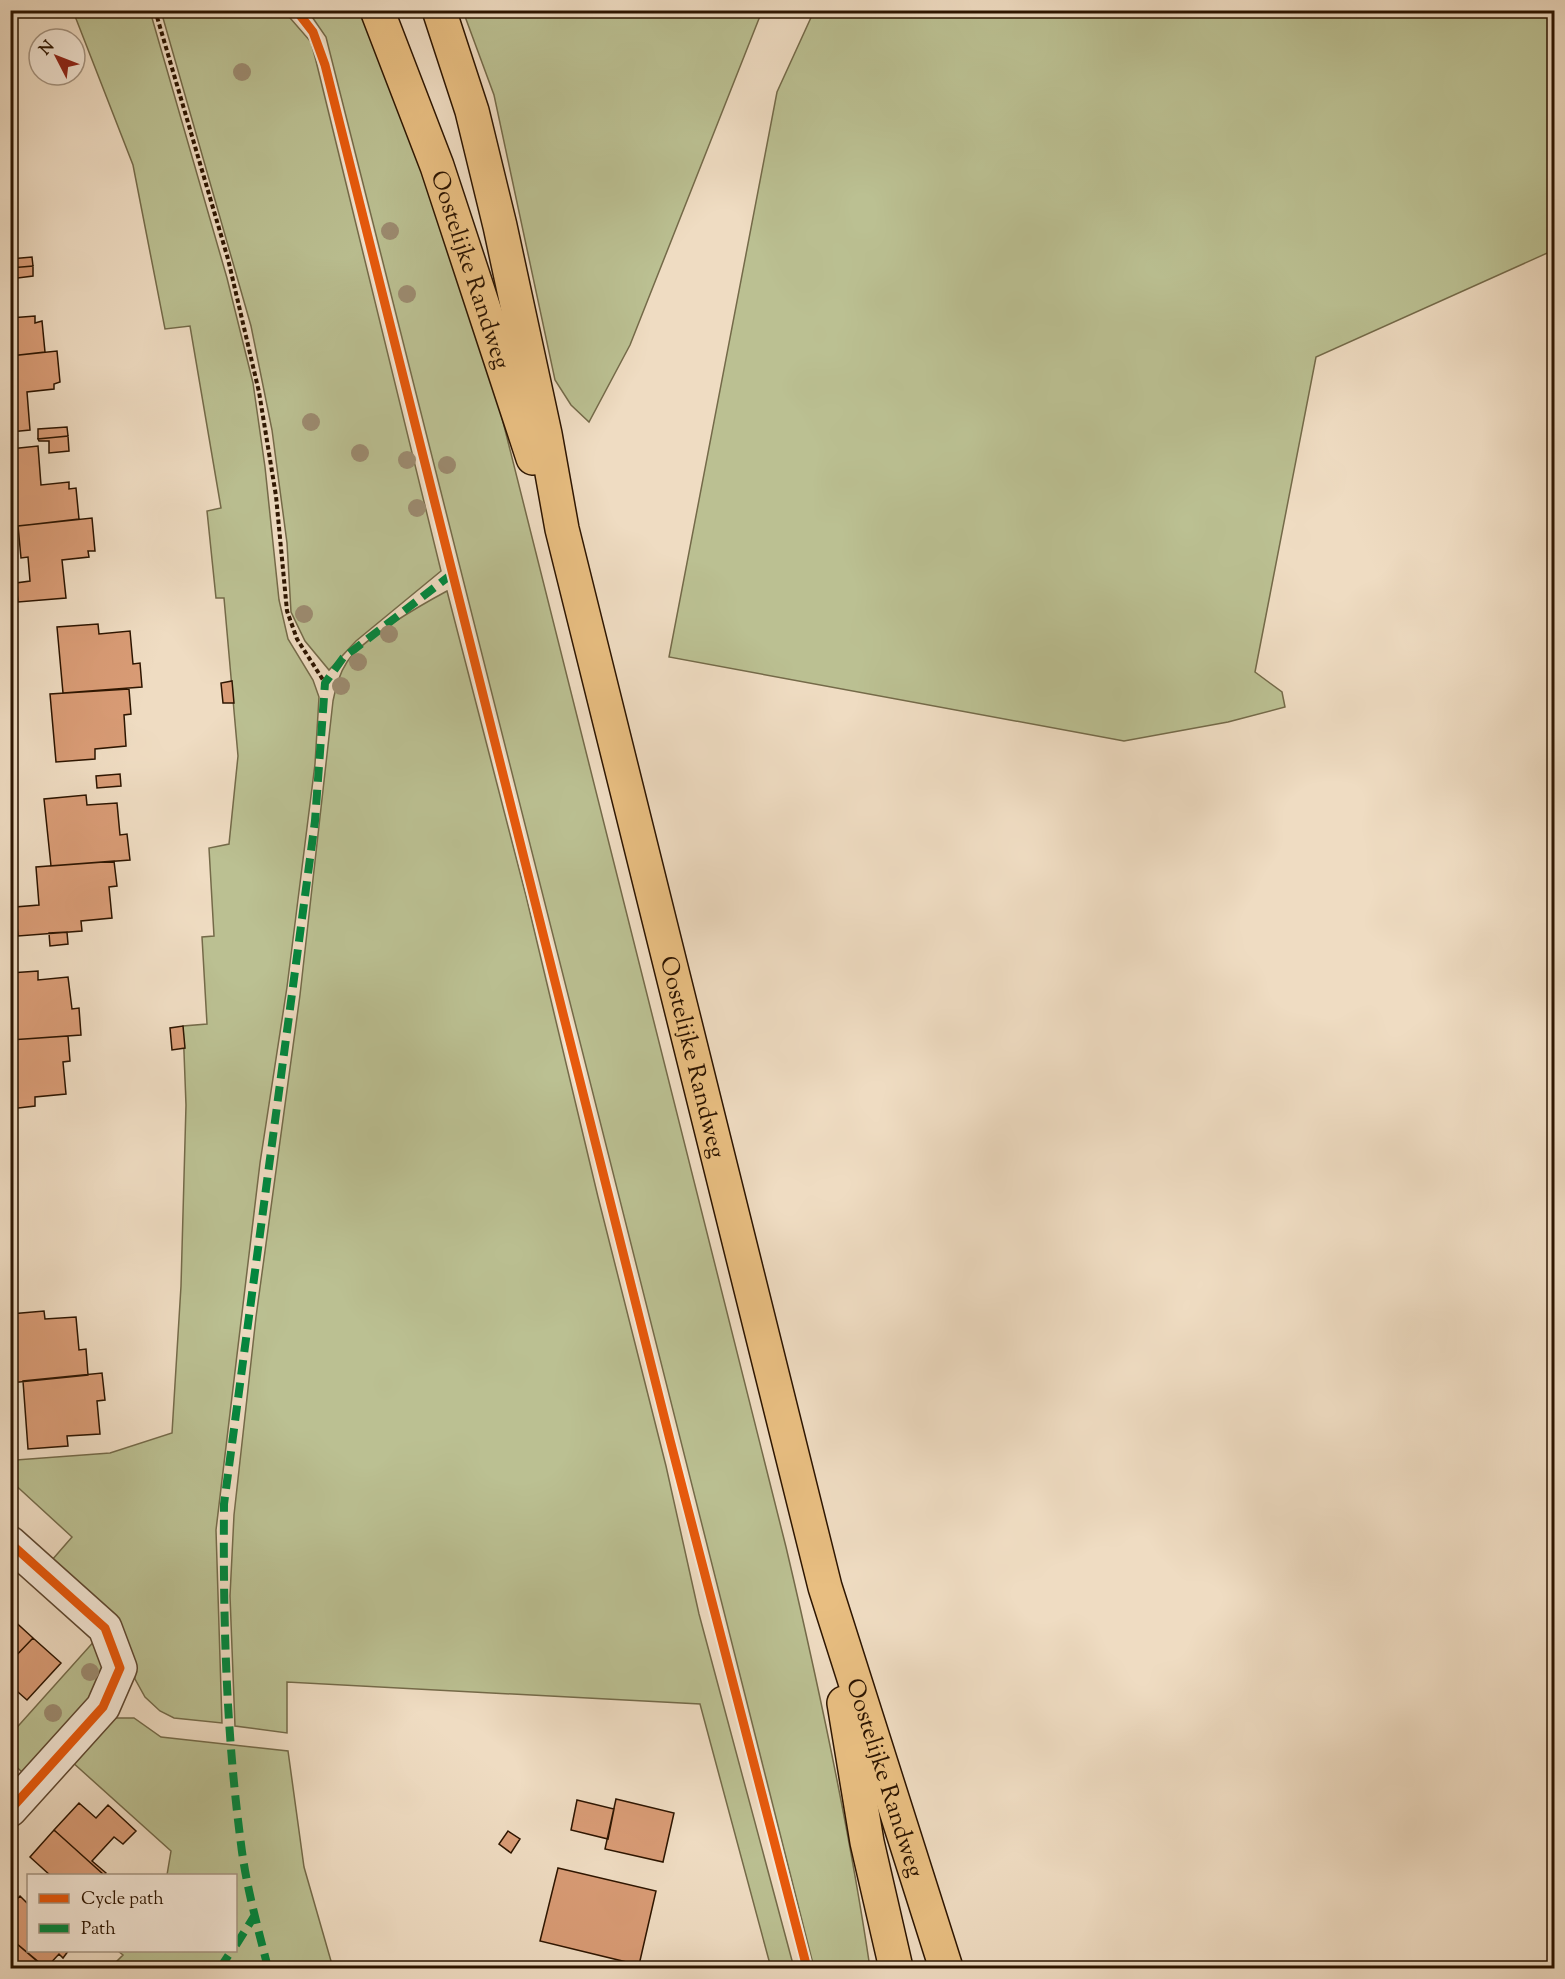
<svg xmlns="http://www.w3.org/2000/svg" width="1565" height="1979" viewBox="0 0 1565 1979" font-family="'Sorts Mill Goudy',serif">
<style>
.green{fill:#bbc092;stroke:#746a49;stroke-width:1.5}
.building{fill:#d99c76;stroke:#2d1500;stroke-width:1.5}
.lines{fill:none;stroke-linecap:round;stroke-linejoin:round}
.street-casing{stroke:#5e4730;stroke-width:36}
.primary-casing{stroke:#2d1500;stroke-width:36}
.path{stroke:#2d1500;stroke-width:4;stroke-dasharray:4.5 3;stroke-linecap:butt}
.street{stroke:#f5e8d7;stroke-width:33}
.primary{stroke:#e8be81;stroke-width:33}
.quiet{stroke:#00873e;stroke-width:8;stroke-dasharray:15 8;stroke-linecap:butt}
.cycleway-casing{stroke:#f5e8d7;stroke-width:13}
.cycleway{stroke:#e8590c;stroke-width:9}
.tree{fill:#9c8b70}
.labels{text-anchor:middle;stroke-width:5;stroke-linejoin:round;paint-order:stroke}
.street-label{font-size:24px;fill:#2d1500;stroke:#f5e8d7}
</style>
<rect width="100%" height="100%" fill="#efdcc2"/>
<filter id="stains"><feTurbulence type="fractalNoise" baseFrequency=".00333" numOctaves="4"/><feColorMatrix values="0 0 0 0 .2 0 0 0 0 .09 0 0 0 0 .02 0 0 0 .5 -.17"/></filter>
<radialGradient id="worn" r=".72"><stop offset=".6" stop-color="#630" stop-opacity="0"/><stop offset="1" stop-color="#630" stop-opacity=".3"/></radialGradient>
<path class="green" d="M 73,11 L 150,11 L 227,278 L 253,383 L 265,467 L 279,600 L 288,639 L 313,680 L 319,697 L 315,764 L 287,987 L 260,1163 L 216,1530 L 222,1723 L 174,1718 L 160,1711 L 145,1697 L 135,1679 L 131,1650 L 52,1560 L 72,1537 L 11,1481 L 11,1455 L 16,1460 L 110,1453 L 172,1433 L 181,1286 L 186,1105 L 183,1026 L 207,1024 L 202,937 L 214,936 L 209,848 L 229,844 L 238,756 L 224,598 L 216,598 L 207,511 L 221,508 L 190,326 L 165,329 L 133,165 Z
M 161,11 L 284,11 L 311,42 L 316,61 L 441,571 L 356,641 L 329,670 L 305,641 L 291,612 L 287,543 L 272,430 L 251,326 Z
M 308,11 L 364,11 L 415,147 L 498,402 L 786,1547 C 819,1687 849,1826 870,1968 L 814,1968 L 326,37 Z
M 463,11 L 762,11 L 630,345 L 589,422 L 571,405 L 555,380 L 494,95 Z
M 814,11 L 1554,11 L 1554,250 L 1316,357 L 1255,672 L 1282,692 L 1285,707 L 1228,722 L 1124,741 L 669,657 L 777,92 Z
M 447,591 L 526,896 L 598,1197 L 666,1466 L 699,1614 L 794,1968 L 771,1968 L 700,1704 L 287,1682 L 287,1733 L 235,1726 L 230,1596 L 234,1515 L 256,1317 L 300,995 L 333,701 C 336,687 339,674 347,662 C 363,638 421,605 447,591 Z
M 97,1638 C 106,1655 103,1673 95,1691 L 22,1772 L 11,1762 L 11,1734 Z
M 108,1718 L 134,1718 L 161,1737 L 288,1751 L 304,1867 L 333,1968 L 110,1968 L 123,1955 L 118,1951 L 236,1950 L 236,1876 L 167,1875 L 171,1851 L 71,1761 Z"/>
<path class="building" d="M 32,257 L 33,266 L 10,268 L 10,259 Z
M 33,266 L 33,276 L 10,279 L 10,268 Z
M 35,316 L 35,323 L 42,321 L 45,352 L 10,356 L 10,318 Z
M 57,351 L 60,382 L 54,384 L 54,389 L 27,392 L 30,430 L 10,432 L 10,356 Z
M 67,427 L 68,436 L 38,439 L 38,429 Z
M 68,436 L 69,451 L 49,453 L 49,441 L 39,441 L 38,439 Z
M 38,446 L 41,485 L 69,482 L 69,489 L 76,488 L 79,519 L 10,527 L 10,449 Z
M 92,518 L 95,551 L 88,551 L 89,557 L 62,560 L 66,598 L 18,602 L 16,583 L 30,581 L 28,557 L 21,558 L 18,526 Z
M 98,624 L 99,634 L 130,631 L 133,664 L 140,663 L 142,687 L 63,693 L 57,627 Z
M 232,681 L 234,703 L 223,703 L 221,683 Z
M 129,689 L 131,714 L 124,715 L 126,746 L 95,749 L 95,759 L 56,762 L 50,694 Z
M 120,774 L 121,786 L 97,788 L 96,776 Z
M 86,795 L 87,805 L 117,803 L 120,835 L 127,834 L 130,860 L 51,866 L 44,799 Z
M 114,861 L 117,886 L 109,887 L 112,918 L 81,921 L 82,931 L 18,936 L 15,907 L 39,905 L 36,867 Z
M 67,932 L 68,944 L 50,946 L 49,933 Z
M 38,971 L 38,980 L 68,977 L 72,1009 L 79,1008 L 81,1035 L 10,1040 L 10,973 Z
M 183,1026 L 185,1048 L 172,1050 L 170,1028 Z
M 68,1036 L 70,1061 L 63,1062 L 66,1094 L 35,1097 L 35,1106 L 10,1109 L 10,1040 Z
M 44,1311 L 45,1319 L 76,1317 L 79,1350 L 86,1349 L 88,1375 L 10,1383 L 10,1314 Z
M 102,1373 L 105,1400 L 97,1401 L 100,1434 L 67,1436 L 68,1446 L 28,1449 L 23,1381 Z
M 10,1617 L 33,1638 L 10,1662 Z
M 33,1638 L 61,1663 L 27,1700 L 10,1685 L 10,1662 Z
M 616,1799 L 674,1813 L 663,1862 L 605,1849 Z
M 577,1800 L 614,1809 L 608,1839 L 571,1830 Z
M 79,1803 L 96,1818 L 108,1805 L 136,1831 L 123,1844 L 114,1837 L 92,1861 L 106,1873 L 104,1875 L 54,1830 Z
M 54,1830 L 104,1875 L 103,1876 L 51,1876 L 30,1857 Z
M 508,1831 L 520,1839 L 511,1853 L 499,1844 Z
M 558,1868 L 656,1891 L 639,1965 L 540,1941 Z
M 20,1896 L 28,1904 L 28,1950 L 69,1950 L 63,1958 L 59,1954 L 46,1968 L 10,1938 L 10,1906 Z
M 10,1938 L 45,1968 L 10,1968 Z"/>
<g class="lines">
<g class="street-casing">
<path id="street" d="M 10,1543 L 105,1628 L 120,1668 L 103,1707 L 10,1810"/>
</g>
<g class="primary-casing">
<g id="primary">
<path id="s1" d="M 377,10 L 437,166 L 533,458"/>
<path id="s2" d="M 439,10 L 472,111 L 500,226 L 545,434 L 562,529 L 825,1587 L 946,1968"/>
<path d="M 844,1703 L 867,1842 L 896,1968"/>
</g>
</g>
<path class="path" d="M 155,10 L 228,259 L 259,392 L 276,496 L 287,611 L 297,639 L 325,683"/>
<use href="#street" class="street"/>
<use href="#primary" class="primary"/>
<path class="quiet" d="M 236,1945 L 255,1915
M 220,1968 L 232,1950
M 268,1968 C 258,1928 246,1886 241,1844 C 226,1731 223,1618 224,1504 L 315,821 L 325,683 L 343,658 L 452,574"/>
<g class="cycleway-casing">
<path id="cycleway" d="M 296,10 L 313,32 L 325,65 L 670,1440 L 807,1968
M 10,1543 L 105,1628 L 120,1668 L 103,1707 L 10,1810"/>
</g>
<use href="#cycleway" class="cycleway"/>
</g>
<g class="tree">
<circle cx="242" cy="72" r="9"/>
<circle cx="390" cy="231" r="9"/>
<circle cx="407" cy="294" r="9"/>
<circle cx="311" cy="422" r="9"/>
<circle cx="360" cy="453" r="9"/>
<circle cx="407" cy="460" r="9"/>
<circle cx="447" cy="465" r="9"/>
<circle cx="417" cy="508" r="9"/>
<circle cx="304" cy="614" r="9"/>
<circle cx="389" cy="634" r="9"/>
<circle cx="358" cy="662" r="9"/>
<circle cx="341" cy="686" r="9"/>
<circle cx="90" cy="1672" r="9"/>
<circle cx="53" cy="1713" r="9"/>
</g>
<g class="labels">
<g class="street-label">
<text dy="8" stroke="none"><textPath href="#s1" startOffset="276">Oostelijke Randweg</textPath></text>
<text dy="8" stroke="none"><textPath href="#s2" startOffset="1078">Oostelijke Randweg</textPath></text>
<text dy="8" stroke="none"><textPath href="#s2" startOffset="1824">Oostelijke Randweg</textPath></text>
</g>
</g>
<rect width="1565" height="1979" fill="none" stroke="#efdcc2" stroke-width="36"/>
<rect x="12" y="12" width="1541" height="1955" fill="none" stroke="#2d1500" stroke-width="3"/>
<rect x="18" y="18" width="1529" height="1943" fill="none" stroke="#2d1500" stroke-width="1.5"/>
<rect x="27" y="1874" width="210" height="78" fill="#f5e8d7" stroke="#a59481" stroke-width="1.5"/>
<rect x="39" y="1894" width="30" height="9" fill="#e8590c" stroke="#a59481" stroke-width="1.5"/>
<text x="81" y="1904" font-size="18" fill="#2d1500">Cycle path</text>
<rect x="39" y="1924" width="30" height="9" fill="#00873e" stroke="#a59481" stroke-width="1.5"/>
<text x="81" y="1934" font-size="18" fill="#2d1500">Path</text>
<g transform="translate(57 57) rotate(312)"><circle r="28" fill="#f5e8d7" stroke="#a59481" stroke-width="1.5"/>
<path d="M0-4.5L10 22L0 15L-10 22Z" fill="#8f2418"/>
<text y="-9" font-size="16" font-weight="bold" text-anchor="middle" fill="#2d1500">N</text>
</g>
<rect width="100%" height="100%" filter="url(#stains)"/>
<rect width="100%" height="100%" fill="url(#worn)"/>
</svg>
